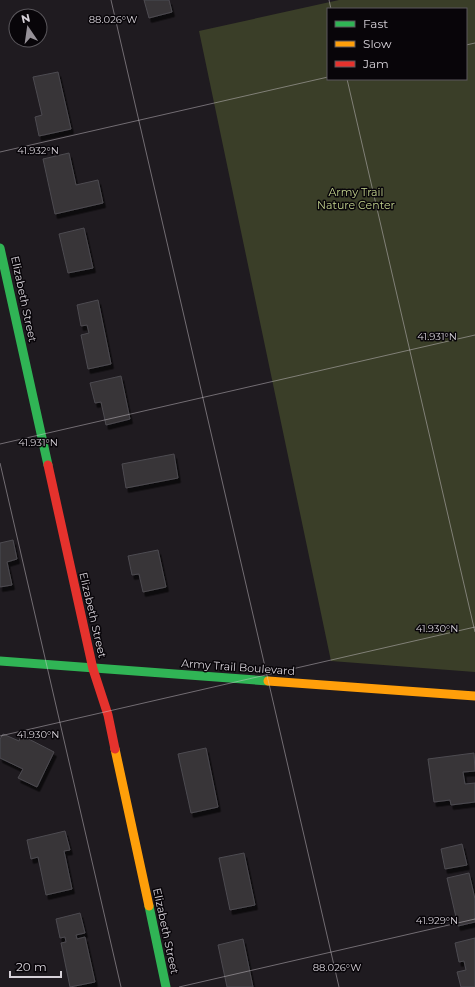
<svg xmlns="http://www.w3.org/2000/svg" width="475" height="987" viewBox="0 0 475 987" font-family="Montserrat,sans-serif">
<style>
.green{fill:#3a3e28;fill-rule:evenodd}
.building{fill:#373439;stroke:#4d4b50;filter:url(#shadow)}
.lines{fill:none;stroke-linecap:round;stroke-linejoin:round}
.fast{stroke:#30b455;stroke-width:9}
.slow{stroke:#ff9f0a;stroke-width:9}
.jam{stroke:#e5322d;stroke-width:9}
.ticks{fill:none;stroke:#d6d1d8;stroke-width:1;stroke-opacity:0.45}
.labels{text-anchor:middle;stroke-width:3;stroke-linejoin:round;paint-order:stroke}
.park-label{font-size:11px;fill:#c2d28d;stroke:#080509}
.street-label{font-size:11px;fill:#d6d1d8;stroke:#080509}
.ticks-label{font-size:10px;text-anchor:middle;fill:#d6d1d8;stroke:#080509;stroke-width:3;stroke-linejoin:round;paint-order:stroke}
</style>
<defs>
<filter id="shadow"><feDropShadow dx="2.5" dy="4.5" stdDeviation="0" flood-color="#0009"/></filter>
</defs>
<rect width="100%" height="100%" fill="#1f1b20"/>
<path class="green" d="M 339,0 L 475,0 L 475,672 L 331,661 L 199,31 ZM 328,9 L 466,9 L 466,79 L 328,79 Z"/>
<path class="building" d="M 144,0 L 169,0 L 172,12 L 149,18 Z
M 58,72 L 71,129 L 39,136 L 35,117 L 42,115 L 33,77 Z
M 69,153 L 76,185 L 98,180 L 103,203 L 55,214 L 43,159 Z
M 84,228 L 93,268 L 68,273 L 59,234 Z
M 98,300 L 111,364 L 88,369 L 81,335 L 89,333 L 87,325 L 81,326 L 77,305 Z
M 121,376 L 130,419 L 106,425 L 101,402 L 95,403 L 90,383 Z
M 174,454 L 178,478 L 126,488 L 122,464 Z
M 13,540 L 17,559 L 7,562 L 12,585 L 0,587 L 0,543 Z
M 158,550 L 166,587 L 143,592 L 139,574 L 132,575 L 128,556 Z
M 3,734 L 19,741 L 21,735 L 54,752 L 37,787 L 18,778 L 23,769 L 0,758 L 0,739 Z
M 206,748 L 218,807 L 191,813 L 178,754 Z
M 474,753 L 475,771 L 463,772 L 465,784 L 475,783 L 475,802 L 451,805 L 450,800 L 434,802 L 428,759 Z
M 65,831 L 70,850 L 64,851 L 72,889 L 46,895 L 38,857 L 31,859 L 27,840 Z
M 462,844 L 467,865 L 445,869 L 441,849 Z
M 244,853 L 255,905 L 230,910 L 219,858 Z
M 469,873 L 475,899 L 475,922 L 458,926 L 447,878 Z
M 80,913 L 85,933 L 76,935 L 77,939 L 85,937 L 95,982 L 70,987 L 61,943 L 66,942 L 65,937 L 60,938 L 56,919 Z
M 475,938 L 475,987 L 461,987 L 457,972 L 466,970 L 464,961 L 459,962 L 455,943 Z
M 243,939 L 253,987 L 227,987 L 218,945 Z"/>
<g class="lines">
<path class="fast" d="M 0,248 L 48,465
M 0,661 L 268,681
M 149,906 L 166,987"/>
<path class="slow" d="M 268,681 L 475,696
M 115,749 L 149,906"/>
<path class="jam" d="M 48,465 L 93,669 L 108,715 L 115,749"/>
</g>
<path class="ticks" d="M 111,0 L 339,987M 329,0 L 331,9M 466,45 L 475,43M 347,79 L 475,632M 0,152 L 328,77M 0,444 L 475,335M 0,463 L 121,987M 0,736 L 475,627M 179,987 L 475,919"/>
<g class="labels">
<g class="park-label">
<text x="356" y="196">Army Trail<tspan x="356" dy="13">Nature Center</tspan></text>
</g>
<g class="street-label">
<text transform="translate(24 299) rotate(78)" y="4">Elizabeth Street</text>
<text transform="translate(93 615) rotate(77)" y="4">Elizabeth Street</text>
<text transform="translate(238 667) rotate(4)" y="4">Army Trail Boulevard</text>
<text transform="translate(166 931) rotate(78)" y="4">Elizabeth Street</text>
</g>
</g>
<g class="ticks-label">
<text x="113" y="23">88.026°W</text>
<text x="38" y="154">41.932°N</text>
<text x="437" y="340">41.931°N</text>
<text x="38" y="446">41.931°N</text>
<text x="437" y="632">41.930°N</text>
<text x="38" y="738">41.930°N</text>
<text x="437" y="924">41.929°N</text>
<text x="337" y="971">88.026°W</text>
</g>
<rect x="327" y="8" width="140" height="72" fill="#080509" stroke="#5a575c"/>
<rect x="335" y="21" width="20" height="6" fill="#30b455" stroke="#5a575c"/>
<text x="363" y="28" font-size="12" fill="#d6d1d8">Fast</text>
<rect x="335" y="41" width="20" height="6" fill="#ff9f0a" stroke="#5a575c"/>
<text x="363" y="48" font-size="12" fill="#d6d1d8">Slow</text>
<rect x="335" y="61" width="20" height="6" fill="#e5322d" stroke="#5a575c"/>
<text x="363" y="68" font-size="12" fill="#d6d1d8">Jam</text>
<g transform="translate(28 28) rotate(347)"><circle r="19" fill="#080509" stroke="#5a575c"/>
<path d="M0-3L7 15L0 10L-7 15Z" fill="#969198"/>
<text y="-6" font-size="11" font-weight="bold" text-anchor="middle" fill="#d6d1d8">N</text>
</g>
<path d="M10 971v6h51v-6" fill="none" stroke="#d6d1d8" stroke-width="2"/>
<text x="16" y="971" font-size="12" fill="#d6d1d8" stroke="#080509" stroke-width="3" paint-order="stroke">20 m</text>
</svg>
